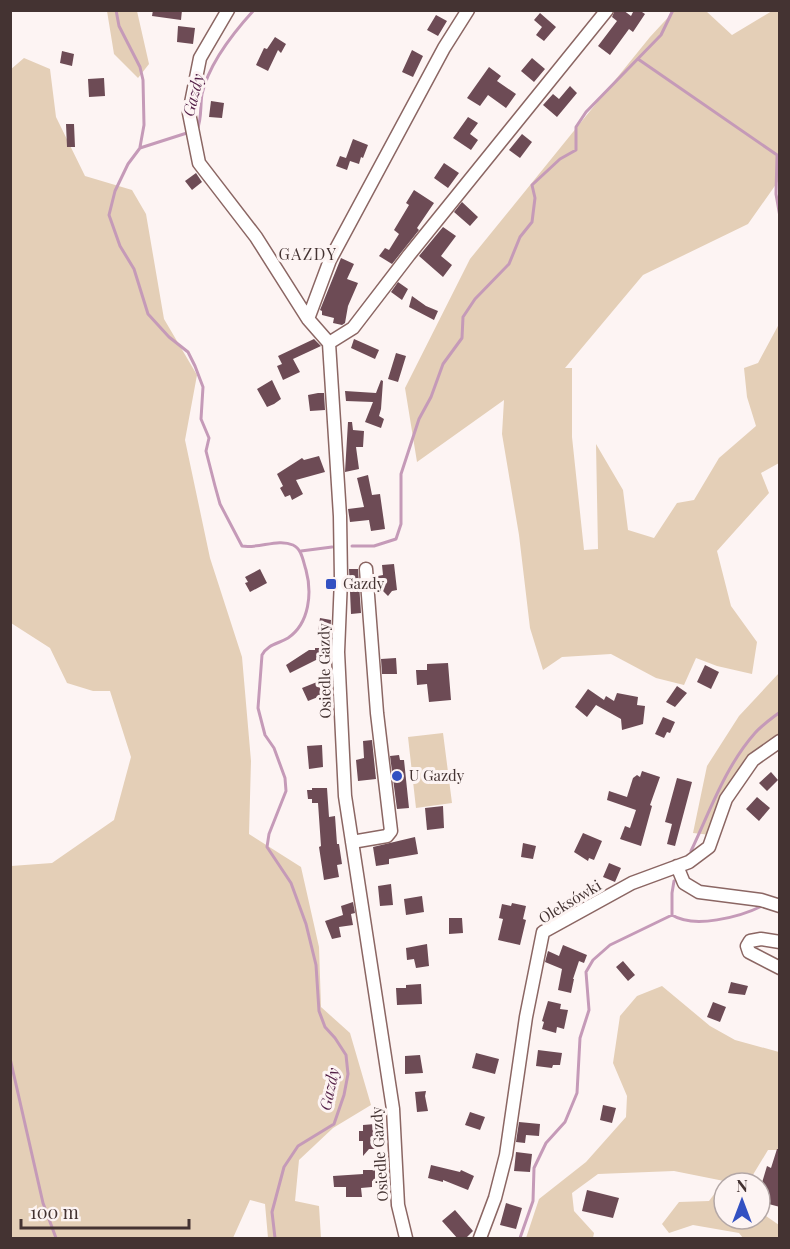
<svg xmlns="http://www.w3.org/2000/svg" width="790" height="1249" viewBox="0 0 790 1249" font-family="'Playfair Display',serif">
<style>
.green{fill:#e4cfb7}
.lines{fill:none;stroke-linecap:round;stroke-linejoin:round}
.stream{stroke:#c59ab8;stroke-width:3}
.building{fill:#6d4b55}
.minor-casing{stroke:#8b6663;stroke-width:15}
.minor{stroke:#fff;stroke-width:12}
.poi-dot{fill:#3351c2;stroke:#fdf4f3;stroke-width:2}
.labels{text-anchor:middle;stroke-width:6;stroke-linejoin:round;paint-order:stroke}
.poi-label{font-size:15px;fill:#443332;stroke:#fdf4f3;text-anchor:start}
.street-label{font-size:15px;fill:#443332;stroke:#fdf4f3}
.water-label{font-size:16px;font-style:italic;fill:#521e46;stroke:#fdf4f3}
.neighbourhood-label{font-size:16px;letter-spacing:1.5px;fill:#443332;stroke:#fdf4f3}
</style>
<rect width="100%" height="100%" fill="#fdf4f3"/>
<path class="green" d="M 107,11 L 137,11 L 149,64 L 138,78 L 114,54 Z
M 674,11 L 706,11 L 732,35 L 772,11 L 779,11 L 779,180 L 748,224 L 643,275 L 565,368 L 572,368 L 572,437 L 584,550 L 598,549 L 596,444 L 623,490 L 628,530 L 654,538 L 677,503 L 694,500 L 719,458 L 756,426 L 747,397 L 744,368 L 758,363 L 779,324 L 779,463 L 761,473 L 769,493 L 717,551 L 731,606 L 757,642 L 752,674 L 717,666 L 696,658 L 684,685 L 656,678 L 611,654 L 562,657 L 543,670 L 530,628 L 519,535 L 502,434 L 504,400 L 417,462 L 405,388 L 470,259 L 650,37 Z
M 24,58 L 50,69 L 56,117 L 85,176 L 132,190 L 146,214 L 164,319 L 197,375 L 185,440 L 210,558 L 242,657 L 251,761 L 249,834 L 301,867 L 319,947 L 321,1007 L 350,1033 L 371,1105 L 333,1128 L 299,1160 L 295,1201 L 319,1206 L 321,1238 L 268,1238 L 265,1204 L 250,1200 L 233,1238 L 11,1238 L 11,866 L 52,863 L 114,820 L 131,757 L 110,691 L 93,691 L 67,683 L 50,648 L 11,623 L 10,70 Z
M 779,673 L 779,737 L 769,741 L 711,835 L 693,833 L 707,766 L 739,716 Z
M 443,733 L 452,803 L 416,808 L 408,737 Z
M 662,986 L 710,1026 L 735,1040 L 779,1052 L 779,1150 L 768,1150 L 748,1183 L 724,1183 L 724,1219 L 760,1219 L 760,1212 L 779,1225 L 779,1238 L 743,1238 L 739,1233 L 693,1225 L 669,1233 L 662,1224 L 679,1202 L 709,1201 L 724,1181 L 674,1171 L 598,1174 L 572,1193 L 574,1211 L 594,1233 L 593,1238 L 526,1238 L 539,1199 L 586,1162 L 626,1117 L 627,1096 L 613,1063 L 620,1016 L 637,996 Z"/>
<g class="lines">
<path class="stream" d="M 116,10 L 119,26 L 140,67 L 143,80 L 144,125 L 140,147
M 638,59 L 780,157
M 197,130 C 202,119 200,106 202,94 C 209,63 233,33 254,10
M 190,132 L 140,148 L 128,164 L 115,191 L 109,215 L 120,246 L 134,269 L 148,314 L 169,337 L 188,352 L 195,366 L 203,387 L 201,419 L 209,438 L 206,451 L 215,486 L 220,504 L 242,546 C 259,549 278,538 293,545 C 302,549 303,561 306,570 C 312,592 310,623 288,638 C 278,644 268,644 262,655 L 258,708 L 265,735 L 274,748 L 285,778 L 286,791 L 269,834 L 267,847 L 291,883 L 306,924 L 316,965 L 319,1011 L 325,1027 L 335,1038 L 346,1055 L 348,1074 L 344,1095 L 334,1124 L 298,1146 L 284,1167 L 272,1212 L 275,1238
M 777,156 L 776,194 L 780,217
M 352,546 L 374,546 L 396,539 L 401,524 L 401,474 L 419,419 L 431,397 L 443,364 L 462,338 L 463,317 L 475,299 L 509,264 L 520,237 L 532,222 L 535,198 L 532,185 L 560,159 L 576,150 L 576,127 L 586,112 L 661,35 L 673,10
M 301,551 L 332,547
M 691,851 C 710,811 725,767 755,733 C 762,725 771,719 780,712
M 672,915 L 672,893 L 674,881
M 10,1058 L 43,1203 L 56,1238
M 520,1238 L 533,1201 L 534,1168 L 546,1143 L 565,1122 L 577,1093 L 580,1038 L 589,1010 L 586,972 L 593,960 L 610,945 L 672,915 C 694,929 740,917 762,906"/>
</g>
<path class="building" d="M 153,10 L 182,10 L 181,20 L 152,16 Z
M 615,10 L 623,10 L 631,16 L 634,10 L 639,10 L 645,14 L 633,32 L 629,29 L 610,55 L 598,46 L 617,21 L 612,17 Z
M 540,13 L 556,27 L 544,41 L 536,35 L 542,27 L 534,20 Z
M 436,15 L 447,21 L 438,36 L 427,30 Z
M 178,26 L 195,28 L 193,44 L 177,42 Z
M 275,37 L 286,44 L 281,53 L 278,50 L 268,71 L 256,65 L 264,48 L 267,49 Z
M 412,50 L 423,56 L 413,77 L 402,72 Z
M 62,51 L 74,54 L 72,66 L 60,63 Z
M 532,58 L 545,69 L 534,82 L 521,71 Z
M 489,67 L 501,76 L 497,81 L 516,94 L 506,108 L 488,95 L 480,106 L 467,98 Z
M 104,78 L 105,96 L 89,97 L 88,79 Z
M 570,86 L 577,93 L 557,117 L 543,105 L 553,94 L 559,99 Z
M 211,101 L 224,103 L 222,118 L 209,117 Z
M 468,117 L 478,123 L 470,134 L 478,140 L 471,150 L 453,138 Z
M 66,124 L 74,124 L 75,147 L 67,147 Z
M 522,134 L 532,142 L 520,158 L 509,150 Z
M 353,139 L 368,145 L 363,158 L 361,157 L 359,164 L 350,161 L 347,170 L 336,166 L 340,156 L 346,158 Z
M 444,163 L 459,173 L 448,188 L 434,178 Z
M 196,173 L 202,182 L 192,190 L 185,181 Z
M 414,190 L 434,203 L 417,228 L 419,230 L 392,264 L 379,256 L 385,248 L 389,250 L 399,234 L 394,230 L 409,205 L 406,203 Z
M 462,202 L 478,217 L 470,226 L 454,212 Z
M 443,227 L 456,236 L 441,256 L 452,265 L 443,277 L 419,256 Z
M 341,258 L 354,264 L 347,279 L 358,283 L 348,306 L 345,323 L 342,325 L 333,323 L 334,318 L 322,315 L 322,311 L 320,310 Z
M 398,282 L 408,289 L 402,300 L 391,292 Z
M 412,296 L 426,306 L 438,311 L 434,320 L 409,307 Z
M 314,339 L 321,346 L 293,359 L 300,372 L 283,380 L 277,366 L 282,364 L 278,356 Z
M 354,339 L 379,350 L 375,359 L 351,348 Z
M 396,353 L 406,356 L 398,382 L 388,379 Z
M 272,380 L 281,399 L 274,404 L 267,407 L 257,389 Z
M 381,380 L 383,381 L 381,409 L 379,416 L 384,419 L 381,428 L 365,422 L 373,402 L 346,401 L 345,391 L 376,393 Z
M 318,393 L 324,393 L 325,410 L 310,411 L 308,395 Z
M 348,422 L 352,422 L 353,430 L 364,431 L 363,447 L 356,447 L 359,469 L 345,472 Z
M 319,456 L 325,472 L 296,480 L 303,494 L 292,500 L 290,495 L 285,497 L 280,488 L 283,486 L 277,474 L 302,458 L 304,460 Z
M 368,475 L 372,495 L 380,494 L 385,529 L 371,531 L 369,520 L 350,522 L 348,509 L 364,507 L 357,478 Z
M 394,564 L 397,590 L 392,591 L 388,596 L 383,591 L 379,592 L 378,576 L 383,575 L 382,565 Z
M 260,569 L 267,583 L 250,592 L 245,583 L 248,582 L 245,577 Z
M 349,569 L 358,569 L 361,613 L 351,614 Z
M 320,618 L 331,620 L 330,634 L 318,632 Z
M 315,648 L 329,648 L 329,659 L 316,660 L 290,673 L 286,665 L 309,650 L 315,650 Z
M 396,658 L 397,674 L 382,674 L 381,659 Z
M 448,663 L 451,700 L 429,702 L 427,684 L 417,685 L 416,670 L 427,670 L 427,664 Z
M 705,665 L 719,672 L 711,689 L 697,682 Z
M 317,682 L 323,695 L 308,701 L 302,688 Z
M 677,686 L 687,693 L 675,707 L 666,702 Z
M 588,689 L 604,700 L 606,696 L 614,701 L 617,693 L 638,697 L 637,705 L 645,706 L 643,724 L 622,730 L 621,719 L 596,705 L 587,717 L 575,707 Z
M 663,717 L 675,722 L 670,733 L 667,732 L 664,738 L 655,734 Z
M 372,740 L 376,779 L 358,781 L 356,760 L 364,758 L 363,741 Z
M 322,745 L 323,767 L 309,769 L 307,746 Z
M 399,755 L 400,760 L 404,760 L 409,808 L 397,809 L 390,756 Z
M 642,771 L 660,777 L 650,805 L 652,806 L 641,846 L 620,839 L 625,826 L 630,828 L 636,810 L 607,800 L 609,791 L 627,797 L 633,778 L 637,775 L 640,777 Z
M 771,772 L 778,780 L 767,791 L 759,783 Z
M 677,778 L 692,782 L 675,846 L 667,844 L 672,824 L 665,822 Z
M 312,788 L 327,788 L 329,817 L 335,816 L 337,844 L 339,844 L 342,864 L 337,865 L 339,877 L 324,880 L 319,847 L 321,846 L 318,803 L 312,803 L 312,799 L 308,799 L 307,790 L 312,790 Z
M 757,797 L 770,808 L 759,821 L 746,809 Z
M 443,806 L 444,828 L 427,830 L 425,808 Z
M 583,833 L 602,841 L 594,860 L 589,858 L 588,861 L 574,852 Z
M 415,837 L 418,854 L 389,859 L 389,864 L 376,866 L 373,847 Z
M 523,843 L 536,846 L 533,859 L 521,857 Z
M 609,863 L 621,868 L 615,882 L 603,877 Z
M 391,884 L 393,905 L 380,906 L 378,886 Z
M 422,896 L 424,912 L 406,915 L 404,899 Z
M 353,902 L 355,913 L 351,914 L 353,925 L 339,927 L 341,937 L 332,939 L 325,921 L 343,915 L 341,906 Z
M 512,903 L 526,906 L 523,919 L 526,920 L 520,945 L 498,940 L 503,919 L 499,918 L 502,904 L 511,906 Z
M 449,918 L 462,918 L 463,933 L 449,934 Z
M 427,944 L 429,966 L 416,968 L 414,959 L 407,960 L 406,948 Z
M 563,945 L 587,955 L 584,963 L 579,961 L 573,979 L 574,979 L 571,993 L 558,990 L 562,969 L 545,962 L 548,951 L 559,956 Z
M 623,961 L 635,975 L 628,981 L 616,967 Z
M 731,982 L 748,986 L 745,995 L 728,993 Z
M 421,984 L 422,1004 L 397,1005 L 396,988 L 406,988 L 406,985 Z
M 548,1001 L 561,1004 L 560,1009 L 568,1010 L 564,1029 L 557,1027 L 556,1033 L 542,1029 L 544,1022 L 542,1021 Z
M 713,1002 L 726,1007 L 720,1022 L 707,1017 Z
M 538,1050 L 562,1053 L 560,1065 L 553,1065 L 552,1068 L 536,1066 Z
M 476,1053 L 499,1059 L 495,1074 L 472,1068 Z
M 420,1055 L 423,1073 L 405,1074 L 405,1056 Z
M 426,1091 L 425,1096 L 428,1111 L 417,1112 L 415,1092 Z
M 603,1105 L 616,1108 L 612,1123 L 600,1120 Z
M 470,1112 L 485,1117 L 480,1130 L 465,1125 Z
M 519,1122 L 540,1124 L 539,1136 L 526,1135 L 525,1143 L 516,1142 Z
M 375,1124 L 376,1149 L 369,1149 L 363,1156 L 363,1141 L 359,1141 L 359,1131 L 363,1131 L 363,1125 Z
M 777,1149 L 780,1149 L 780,1207 L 761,1202 L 766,1187 L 761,1186 L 767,1166 L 771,1168 Z
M 516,1152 L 532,1154 L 530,1172 L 514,1171 Z
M 431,1165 L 460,1172 L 461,1170 L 474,1176 L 468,1190 L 443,1180 L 443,1182 L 428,1178 Z
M 363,1170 L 375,1170 L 375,1181 L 372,1181 L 372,1187 L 361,1188 L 362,1197 L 346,1197 L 346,1187 L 334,1187 L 333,1176 L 363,1174 Z
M 587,1190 L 619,1198 L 613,1218 L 582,1211 Z
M 506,1203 L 522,1208 L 516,1229 L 500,1225 Z
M 455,1210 L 473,1231 L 465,1239 L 458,1239 L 442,1221 Z"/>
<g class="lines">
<g class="minor-casing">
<path id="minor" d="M 228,10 L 200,58 L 189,113 L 199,163 L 256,237 L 308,319 L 329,343 L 340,516 L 341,579 L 338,652 L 345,796 L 393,1109 L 398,1205 L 406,1238
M 308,319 L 330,260 L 444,48 L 468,10
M 329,343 L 353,328 L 409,255 L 607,10
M 352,842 L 387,836 L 391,831 L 377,713 L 366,569
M 677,866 L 684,883 L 699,892 L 761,900 L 780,906
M 780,942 L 761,939 L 750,941 L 747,946 L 749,952 L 780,968
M 480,1238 L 495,1198 L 506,1155 L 526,1017 L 543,932 L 632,883 L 689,862 L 709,847 L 726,799 L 753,760 L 780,741"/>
</g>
<use href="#minor" class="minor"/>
</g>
<g class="poi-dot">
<rect x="325" y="578" width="12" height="12" rx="3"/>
<circle cx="397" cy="776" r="6"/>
</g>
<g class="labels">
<g class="poi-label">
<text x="343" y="589">Gazdy</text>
<text x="409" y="781">U Gazdy</text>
</g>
<g class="street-label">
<text transform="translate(325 671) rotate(-91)" y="5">Osiedle Gazdy</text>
<text transform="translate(570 902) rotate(-31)" y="5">Oleksówki</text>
<text transform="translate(380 1154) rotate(-94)" y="5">Osiedle Gazdy</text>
</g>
<g class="water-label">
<text transform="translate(193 95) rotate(-76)" y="6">Gazdy</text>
<text transform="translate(329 1089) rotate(-78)" y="6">Gazdy</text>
</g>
<g class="neighbourhood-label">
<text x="308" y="260">GAZDY</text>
</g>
</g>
<rect width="790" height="1249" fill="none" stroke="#443332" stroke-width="24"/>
<g transform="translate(742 1201)"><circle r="28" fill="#fdf4f3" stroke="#b3a7a6" stroke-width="1.5"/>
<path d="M0-4.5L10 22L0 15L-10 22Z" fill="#3351c2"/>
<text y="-9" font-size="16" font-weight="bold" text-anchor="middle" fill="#443332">N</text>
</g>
<path d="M21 1219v9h168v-9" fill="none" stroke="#443332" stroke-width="3"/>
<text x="30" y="1219" font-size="18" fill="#443332" stroke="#fdf4f3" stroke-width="4.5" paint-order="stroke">100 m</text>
</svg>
